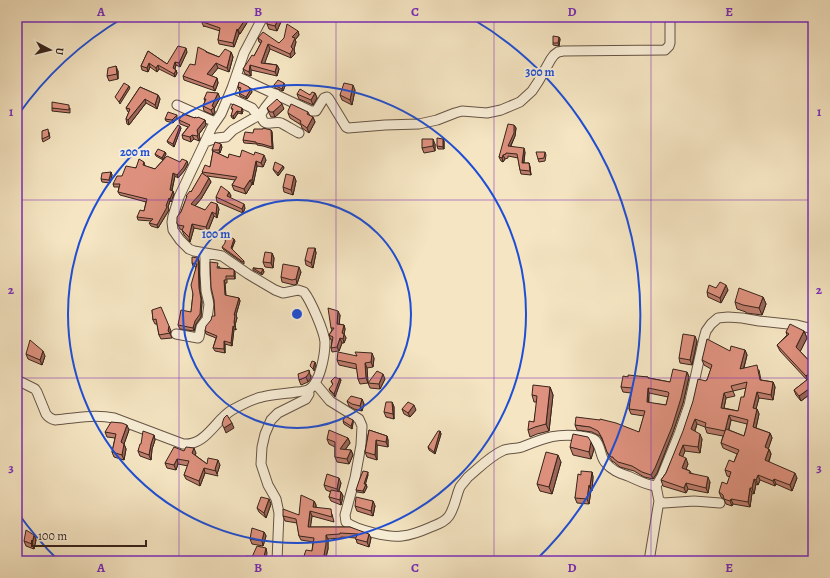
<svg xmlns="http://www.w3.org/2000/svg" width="830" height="578" viewBox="0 0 830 578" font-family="Alegreya,serif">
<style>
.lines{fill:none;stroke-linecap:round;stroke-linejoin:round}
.minor-casing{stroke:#665445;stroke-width:11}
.minor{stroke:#f8eed7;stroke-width:9}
.wall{fill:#bf7d6c;stroke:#37241b;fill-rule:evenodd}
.shaded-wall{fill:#9b6658;stroke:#37241b}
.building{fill:#de917e;stroke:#37241b;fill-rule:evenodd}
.grid{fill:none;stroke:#7b2cbf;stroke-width:1;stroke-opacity:0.55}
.ring{fill:none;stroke:#1d4ed8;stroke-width:2}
.centre{fill:#1d4ed8;stroke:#f8eed7;stroke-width:2}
.ring-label{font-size:12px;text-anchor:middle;font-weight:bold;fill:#1d4ed8;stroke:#f8eed7;stroke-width:4;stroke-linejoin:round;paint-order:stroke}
.neatline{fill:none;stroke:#7b2cbf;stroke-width:1.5}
.grid-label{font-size:13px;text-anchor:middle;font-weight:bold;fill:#7b2cbf}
</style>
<rect width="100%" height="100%" fill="#f5e5c2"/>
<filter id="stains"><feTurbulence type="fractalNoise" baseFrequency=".005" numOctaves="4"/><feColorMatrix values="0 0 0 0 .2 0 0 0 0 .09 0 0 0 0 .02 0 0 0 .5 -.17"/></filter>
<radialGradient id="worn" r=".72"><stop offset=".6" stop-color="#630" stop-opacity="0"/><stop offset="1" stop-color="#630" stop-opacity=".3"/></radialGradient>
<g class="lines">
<g class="minor-casing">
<path id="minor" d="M 236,76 L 311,111 L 316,111 L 324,98 L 327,97 L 329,99 L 346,127 L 348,128 L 385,125 L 419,124 L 437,120 L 455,113 L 462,111 L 487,113 L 501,110 L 520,102 L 532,91 L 538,82 L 551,59 L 554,55 L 558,52 L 563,51 L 665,50 L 669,46 L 670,43 L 670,17
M 276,94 L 265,108 L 261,114 C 263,130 274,120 281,123 C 287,126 293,130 299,133
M 228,97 L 252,108 L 258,116
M 177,105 L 215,122
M 205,142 L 217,138 L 226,137 L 233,130 L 261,114
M 176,334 L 198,338 L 199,337 L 201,327 L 207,319 L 209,304 L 206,291 L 205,274 L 205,253
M 17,380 L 35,389 L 37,392 L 46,414 C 48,417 51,419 55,420 C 74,418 95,414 114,418 L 183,444 C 206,446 215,420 232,410 C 241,405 252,399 262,397 C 273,394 285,394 296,392 C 299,392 304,391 308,390 C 320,384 325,355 325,342 C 324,331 311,301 304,292 L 298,290 L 283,293 L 275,290 L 248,274 L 222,256 L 217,255 L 194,251 L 189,249 L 180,240 L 173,230 L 172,222 L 173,216 L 179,197 L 212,127 L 221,114 L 232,88 L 244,53 L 263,17
M 315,383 L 330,401 L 359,419 L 362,426 L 361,445 L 355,478 L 345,515 L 346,522 C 356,530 390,538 402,536 C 412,535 422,531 431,527 C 438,524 445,522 449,516 C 455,507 456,496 460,487 C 462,484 465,481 468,477 C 479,468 490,456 504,450 C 510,448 516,449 522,447 C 545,438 556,433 581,436 C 585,437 591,437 595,440 C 601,446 600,456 605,462 C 611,470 619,473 628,476 C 638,480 645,485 656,486 L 662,476 L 679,434 L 689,405 L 704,338 L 706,331 L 711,324 L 718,318 L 728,317 L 742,318 L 759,321 L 797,325 L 813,329
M 659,501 L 664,503 L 694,501 L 720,503
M 277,561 L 279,513 L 276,499 L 268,485 L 261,464 L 262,447 L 265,434 L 271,420 L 278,413 L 306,399 L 309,394 L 308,390
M 649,561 L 659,501 L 656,486"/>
</g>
<use href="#minor" class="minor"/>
</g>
<path class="wall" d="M 175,17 L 195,17 L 190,22 Z
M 203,17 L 228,19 L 229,17 L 255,17 L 253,20 L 250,18 L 240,34 L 239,34 L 234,47 L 219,44 L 218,40 L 220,31 L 204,26 L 204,27 L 202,23 Z
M 269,17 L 283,17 L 277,31 L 269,29 L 267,24 Z
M 298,31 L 299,35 L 295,40 L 296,42 L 294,49 L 295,54 L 291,58 L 270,49 L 264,63 L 277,65 L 279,69 L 277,76 L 251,70 L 251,76 L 245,74 L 243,69 L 254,56 L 261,43 L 259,42 L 258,38 L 279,43 Z
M 559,37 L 560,39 L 559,46 L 553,45 L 553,43 Z
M 148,51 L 167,64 L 187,52 L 180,67 L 176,65 L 175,69 L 176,70 L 177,73 L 175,77 L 159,69 L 157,72 L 150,67 L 148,72 L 142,70 L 141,66 Z
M 206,51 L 207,52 L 219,57 L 231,52 L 233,57 L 229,72 L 218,68 L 211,76 L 217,78 L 218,83 L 215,91 L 184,80 L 183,76 L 195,65 Z
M 118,71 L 118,79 L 109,81 L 107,76 Z
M 274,85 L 285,86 L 283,91 L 275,88 Z
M 140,87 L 158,95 L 160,99 L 157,109 L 146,103 L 129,125 L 127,124 L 126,119 L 129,112 L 128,112 L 126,108 Z
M 238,87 L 251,89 L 252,92 L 247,99 L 240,96 L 239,93 L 240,90 L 239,90 Z
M 355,90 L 352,105 L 342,100 L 340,95 Z
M 315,93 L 317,98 L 313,105 L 299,99 L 297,94 L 310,95 Z
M 220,98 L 214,109 L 215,112 L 213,115 L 204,111 L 203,106 L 205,101 L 204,99 Z
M 52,108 L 70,108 L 70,113 L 52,111 Z
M 231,108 L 243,111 L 242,114 L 238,113 L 234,119 L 232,118 L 231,116 L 233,111 Z
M 267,108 L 284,109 L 275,117 L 271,117 L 269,113 Z
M 308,112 L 310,116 L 313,117 L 315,122 L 309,133 L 302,128 L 301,125 L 290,118 L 288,113 Z
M 177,118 L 173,123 L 166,121 L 165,119 Z
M 195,118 L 205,120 L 206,125 L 199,134 L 200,139 L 199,141 L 194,139 L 191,142 L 183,139 L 182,135 L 188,127 L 180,124 L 179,120 Z
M 514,125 L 516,128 L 515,136 L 511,146 L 525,152 L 524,163 L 529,163 L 530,167 L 531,175 L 521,174 L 520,170 L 518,158 L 508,156 L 508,158 L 505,159 L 503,162 L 501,161 L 499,157 Z
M 181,128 L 174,147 L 168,143 L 167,141 Z
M 271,130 L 272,132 L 273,149 L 263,146 L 257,145 L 257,144 L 244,143 L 243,140 L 253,133 Z
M 49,132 L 50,138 L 43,142 L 42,139 Z
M 443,139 L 444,141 L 444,149 L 438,149 L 437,146 Z
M 435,144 L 435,151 L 424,153 L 422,148 Z
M 222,147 L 220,153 L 217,153 L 228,158 L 240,157 L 266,160 L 263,167 L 257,166 L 253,185 L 252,184 L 246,194 L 234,190 L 232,185 L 235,180 L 207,176 L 211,182 L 201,199 L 195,206 L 205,210 L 219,209 L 217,218 L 214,216 L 208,231 L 194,228 L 190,242 L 184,235 L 182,230 L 180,229 L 177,223 L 181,212 L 187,197 L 186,196 L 191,192 L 203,173 L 202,172 L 210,167 L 213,152 L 212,150 Z
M 165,152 L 166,154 L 163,160 L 188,164 L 184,171 L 178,178 L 175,176 L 172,191 L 173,191 L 174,194 L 171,202 L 170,201 L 168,207 L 169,210 L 158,228 L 151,226 L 149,223 L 151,221 L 138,220 L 137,217 L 144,211 L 146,202 L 120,195 L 118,192 L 119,187 L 114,187 L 113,184 L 122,176 L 144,162 L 145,166 L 155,169 L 163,160 L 156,156 L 155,154 Z
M 545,152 L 546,155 L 545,161 L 539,162 L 538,159 Z
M 283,166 L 284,168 L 278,176 L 274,171 L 273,169 Z
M 111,172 L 112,175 L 110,183 L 102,182 L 101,179 Z
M 294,176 L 296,181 L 293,195 L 284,192 L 283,187 Z
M 229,192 L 231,196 L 230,198 L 245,208 L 243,213 L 217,202 L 216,197 Z
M 235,241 L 232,249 L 244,261 L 244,264 L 223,249 L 222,247 Z
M 315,248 L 316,253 L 313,268 L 306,265 L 305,260 Z
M 272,253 L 274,258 L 273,268 L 265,267 L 263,262 Z
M 199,261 L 200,291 L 202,302 L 201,317 L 196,324 L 194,331 L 180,329 L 178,325 L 191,312 L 196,267 L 193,266 L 192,263 Z
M 219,266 L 219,268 L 234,270 L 235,273 L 235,279 L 227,279 L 227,283 L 225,283 L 226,296 L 239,298 L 240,301 L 236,315 L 237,318 L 235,325 L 236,330 L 234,329 L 232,346 L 225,344 L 225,353 L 215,351 L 213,348 L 216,338 L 206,334 L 205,331 L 211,320 L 215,316 L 214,300 Z
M 253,268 L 263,269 L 264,272 L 262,275 L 253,270 Z
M 301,272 L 297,284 L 294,285 L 282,282 L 281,277 Z
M 716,288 L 728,290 L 721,303 L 708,297 L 707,292 Z
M 763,297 L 766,304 L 762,315 L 746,313 L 746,312 L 737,309 L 735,302 Z
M 152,310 L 171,331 L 170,334 L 172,338 L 161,339 L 159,335 L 157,324 L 155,324 L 153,320 Z
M 340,315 L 339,324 L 344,325 L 345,329 L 344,334 L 346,338 L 344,343 L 342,343 L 339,351 L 332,352 L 331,348 L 332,340 L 331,340 L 329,335 L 332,330 L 331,328 Z
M 804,331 L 807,338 L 800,351 L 813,365 L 813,379 L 810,382 L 813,386 L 813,392 L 801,401 L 796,395 L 794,390 L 807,380 L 780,351 L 777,345 L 787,335 L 786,332 Z
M 697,341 L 692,365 L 680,363 L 679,358 Z
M 745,350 L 747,355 L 744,368 L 759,370 L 761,380 L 773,382 L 775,387 L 773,400 L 759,398 L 756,408 L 757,409 L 759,414 L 756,428 L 770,433 L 772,438 L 768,448 L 769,449 L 771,454 L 769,462 L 797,478 L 792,491 L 776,484 L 775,486 L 760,480 L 758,485 L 756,484 L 754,494 L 752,493 L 750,507 L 733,504 L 732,506 L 726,504 L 724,499 L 721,497 L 719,492 L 727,484 L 730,477 L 727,476 L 725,470 L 734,462 L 737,454 L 723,448 L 721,443 L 723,436 L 707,433 L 705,427 L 697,424 L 695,431 L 702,439 L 700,453 L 685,451 L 682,457 L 688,464 L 686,469 L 690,471 L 691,473 L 710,482 L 708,493 L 688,489 L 686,493 L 663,486 L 661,480 L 666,473 L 706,381 L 707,380 L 711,369 L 704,365 L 702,360 L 730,351 ZM 746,388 L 744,397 L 738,411 L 724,408 L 726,398 L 735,396 L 733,391 ZM 731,420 L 747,424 L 746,429 L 744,436 L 729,430 Z
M 26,354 L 45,356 L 42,365 L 28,359 Z
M 357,356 L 374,358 L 373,367 L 367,368 L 368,383 L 360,384 L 358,379 L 357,369 L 339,365 L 337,360 Z
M 687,372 L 689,377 L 683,403 L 673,432 L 657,473 L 653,479 L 644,477 L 634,471 L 620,467 L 615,463 L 614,462 L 613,462 L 609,457 L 604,443 L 600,436 L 592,432 L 577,430 L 575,425 L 639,432 L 644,416 L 631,414 L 629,409 L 631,393 L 623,392 L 621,387 L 628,377 L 648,377 L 649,378 L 670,382 ZM 649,393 L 668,397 L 666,405 L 649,403 Z
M 311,375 L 311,378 L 308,382 L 301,385 L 299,380 Z
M 385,379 L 380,389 L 370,388 L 368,383 Z
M 341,380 L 335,397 L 330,391 L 329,389 L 333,385 L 331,381 Z
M 550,387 L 553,395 L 549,431 L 537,434 L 530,437 L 528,430 L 534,422 L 537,402 L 534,402 L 532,395 Z
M 362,399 L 364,404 L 362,411 L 354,409 L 349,406 L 347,401 Z
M 392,402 L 394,407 L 394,419 L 386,417 L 384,412 Z
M 402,409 L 416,410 L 410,417 L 404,414 Z
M 353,420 L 353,423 L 352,429 L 344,424 L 343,421 Z
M 129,430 L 124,444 L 126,449 L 124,460 L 114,457 L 112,452 L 115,438 L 107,437 L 105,432 Z
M 369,430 L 387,436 L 388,440 L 388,447 L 377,445 L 377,460 L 367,457 L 365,452 Z
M 440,431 L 441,434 L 435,454 L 429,450 L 428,447 Z
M 154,435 L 155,440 L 152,449 L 151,460 L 140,456 L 138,451 L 141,444 Z
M 348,438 L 350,443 L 345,450 L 351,450 L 353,455 L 349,464 L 337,462 L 335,457 L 335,447 L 329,444 L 327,439 Z
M 570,447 L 594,449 L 591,459 L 573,455 Z
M 184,451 L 196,453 L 195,455 L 207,464 L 220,465 L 217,474 L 218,476 L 205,473 L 200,486 L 186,479 L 184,475 L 188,466 L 178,464 L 176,470 L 167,468 L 165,463 Z
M 561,462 L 552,494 L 540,491 L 537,484 Z
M 592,472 L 593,477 L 592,491 L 591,490 L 589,504 L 577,503 L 575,498 L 581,475 Z
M 368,475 L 365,484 L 366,484 L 367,487 L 364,493 L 357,492 L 356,490 Z
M 341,483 L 339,491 L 341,492 L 343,496 L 341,505 L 331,501 L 329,497 L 331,492 L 326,490 L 324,485 Z
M 314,501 L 316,505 L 316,507 L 332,514 L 334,522 L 312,516 L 310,527 L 350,527 L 371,538 L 369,547 L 357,543 L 356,538 L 341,537 L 341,538 L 328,539 L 328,549 L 325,561 L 303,561 L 303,559 L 312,551 L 313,542 L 301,540 L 299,536 L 297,523 L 285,521 L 283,516 L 299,515 Z
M 373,501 L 375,506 L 373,516 L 357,511 L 355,506 Z
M 271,504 L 266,518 L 259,512 L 257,508 Z
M 264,532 L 266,536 L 263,546 L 252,544 L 250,539 Z
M 34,535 L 36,540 L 34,549 L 26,546 L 24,541 Z"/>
<path class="shaded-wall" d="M 188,17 L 195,17 L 190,22 Z
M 247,17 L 250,17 L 250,18 L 240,34 L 238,30 Z
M 279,17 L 283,17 L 277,31 L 275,26 Z
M 289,17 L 295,17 L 290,23 L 288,18 Z
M 237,29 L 239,34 L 234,47 L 233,43 Z
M 298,31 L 299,35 L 295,40 L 296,42 L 294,49 L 295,54 L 291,58 L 290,54 L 292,37 Z
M 559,37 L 560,39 L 559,46 L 558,43 Z
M 268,44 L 270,49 L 263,68 L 261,63 Z
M 186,48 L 187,52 L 180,67 L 179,63 Z
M 231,52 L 233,57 L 229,72 L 227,68 Z
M 175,62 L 176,65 L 174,71 L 173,68 Z
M 149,63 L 150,67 L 148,72 L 147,68 Z
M 216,63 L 218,68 L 209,79 L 207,74 Z
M 158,65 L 159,69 L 157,72 L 156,68 Z
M 250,65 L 251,70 L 251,76 L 249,72 Z
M 277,65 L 279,69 L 277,76 L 275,72 Z
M 116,66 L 118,71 L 118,79 L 117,74 Z
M 176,70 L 177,73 L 175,77 L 174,74 Z
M 217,78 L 218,83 L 215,91 L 213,87 Z
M 284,83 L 285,86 L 283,91 L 282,89 Z
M 353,85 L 355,90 L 352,105 L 350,100 Z
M 129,86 L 130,88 L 120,104 L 119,102 Z
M 251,89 L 252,92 L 247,99 L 246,97 Z
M 218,93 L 220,98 L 214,109 L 215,112 L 213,115 L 211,110 L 212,106 Z
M 315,93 L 317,98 L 313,105 L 311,100 Z
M 158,95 L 160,99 L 157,109 L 155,105 Z
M 145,99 L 146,103 L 129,125 L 128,120 Z
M 282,104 L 284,109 L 275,117 L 273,112 Z
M 242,108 L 243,111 L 242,114 L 241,112 Z
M 237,111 L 238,113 L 234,119 L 233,116 Z
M 177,115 L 177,118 L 173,123 L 172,120 Z
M 313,117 L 315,122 L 309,133 L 307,128 Z
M 205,120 L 206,125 L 199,134 L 200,139 L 199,141 L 197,136 L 197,130 Z
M 514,125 L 516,128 L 515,136 L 509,149 L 508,146 Z
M 180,126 L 181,128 L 174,147 L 173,144 Z
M 271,130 L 272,132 L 273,149 L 272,147 Z
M 192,135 L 194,139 L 191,142 L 190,137 Z
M 433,139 L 435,144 L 435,151 L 433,146 Z
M 443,139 L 444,141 L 444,149 L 443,147 Z
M 221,144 L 222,147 L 220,153 L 219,150 Z
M 524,148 L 525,152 L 523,167 L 522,163 Z
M 165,152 L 166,154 L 163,160 L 162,158 Z
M 264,155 L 266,160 L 263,167 L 261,163 Z
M 503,155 L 505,159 L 503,162 L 502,158 Z
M 187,161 L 188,164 L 184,171 L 178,178 L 177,175 Z
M 256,161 L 257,166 L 253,185 L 252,180 Z
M 529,163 L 530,167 L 531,175 L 530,171 Z
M 283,166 L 284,168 L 278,176 L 278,173 Z
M 111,172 L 112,175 L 110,183 L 109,180 Z
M 173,173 L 175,176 L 171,193 L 170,190 Z
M 294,176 L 296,181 L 293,195 L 291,190 Z
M 209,178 L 211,182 L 201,199 L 192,209 L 191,204 Z
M 250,180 L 252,184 L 246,194 L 244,189 Z
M 173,191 L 174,194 L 171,202 L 170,199 Z
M 229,192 L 231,196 L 228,200 L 227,196 Z
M 169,198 L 170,201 L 168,207 L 169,210 L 158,228 L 157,225 Z
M 217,204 L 219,209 L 217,218 L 216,214 Z
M 244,204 L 245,208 L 243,213 L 242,209 Z
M 212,212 L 214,216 L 208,231 L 206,227 Z
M 192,224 L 194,228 L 190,242 L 189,237 Z
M 234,239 L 235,241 L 231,250 L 231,248 Z
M 315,248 L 316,253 L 313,268 L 311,263 Z
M 272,253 L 274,258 L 273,268 L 271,263 Z
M 198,258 L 199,261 L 200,291 L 202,302 L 201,317 L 196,324 L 194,331 L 193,328 L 199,288 Z
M 299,267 L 301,272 L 297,284 L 296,279 Z
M 263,269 L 264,272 L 262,275 L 261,273 Z
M 234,270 L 235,273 L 235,279 L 234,276 Z
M 224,280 L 225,283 L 226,298 L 225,295 Z
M 726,285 L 728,290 L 721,303 L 720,298 Z
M 763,297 L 766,304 L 762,315 L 759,308 Z
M 239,298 L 240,301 L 236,315 L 237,318 L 235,325 L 236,330 L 234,322 L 234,315 Z
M 338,311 L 340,315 L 339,328 L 337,324 Z
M 344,325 L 345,329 L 344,335 L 344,334 L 346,338 L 344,343 L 343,339 L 342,333 Z
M 169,326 L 171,331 L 170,334 L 168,331 Z
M 233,326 L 234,329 L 232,346 L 231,343 Z
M 804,331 L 807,338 L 799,354 L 796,347 Z
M 695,336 L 697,341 L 692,365 L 690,360 Z
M 340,338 L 342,343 L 339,351 L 337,347 Z
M 224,341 L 225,344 L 225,353 L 224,349 Z
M 745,350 L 747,355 L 742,374 L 740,369 Z
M 43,351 L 45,356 L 42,365 L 40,360 Z
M 372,353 L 374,358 L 373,367 L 371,362 Z
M 315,362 L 316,365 L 314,371 L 313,369 Z
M 365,363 L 367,368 L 368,383 L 366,378 Z
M 309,370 L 311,378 L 308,382 L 306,377 Z
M 813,370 L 813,379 L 809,383 L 806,376 Z
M 687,372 L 689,377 L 683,403 L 673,432 L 657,473 L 653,479 L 651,475 Z
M 383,374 L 385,379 L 380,389 L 379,384 Z
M 340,378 L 341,380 L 335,397 L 334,394 Z
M 773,382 L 775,387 L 773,400 L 771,395 Z
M 813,386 L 813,392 L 801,401 L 799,396 Z
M 550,387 L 553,395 L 549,431 L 546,424 Z
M 648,388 L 649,393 L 648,407 L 647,402 Z
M 757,392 L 759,398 L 755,413 L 753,408 Z
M 724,393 L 726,398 L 723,413 L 721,408 Z
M 362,399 L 364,404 L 362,411 L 360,406 Z
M 392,402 L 394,407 L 394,419 L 393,414 Z
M 414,405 L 416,410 L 410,417 L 408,413 Z
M 757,409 L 759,414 L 755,432 L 753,427 Z
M 729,415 L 731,420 L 727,436 L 725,431 Z
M 695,419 L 697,424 L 693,435 L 691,429 Z
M 353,420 L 353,423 L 352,429 L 351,426 Z
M 232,423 L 234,428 L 226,433 L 224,428 Z
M 127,425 L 129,430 L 124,444 L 126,449 L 124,460 L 122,455 L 121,442 Z
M 440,431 L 441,434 L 435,454 L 434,452 Z
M 770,433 L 772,438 L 767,453 L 765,447 Z
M 700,434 L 702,439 L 700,453 L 698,447 Z
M 154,435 L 155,440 L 152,449 L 151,460 L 149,455 L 151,444 Z
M 387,436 L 388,440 L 388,447 L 386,442 Z
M 348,438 L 350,443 L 342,454 L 340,449 Z
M 376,440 L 377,445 L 377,460 L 375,455 Z
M 591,442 L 594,449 L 591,459 L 589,452 Z
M 683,445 L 685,451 L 681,461 L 679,455 Z
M 194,448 L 196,453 L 193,458 L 192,453 Z
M 769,449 L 771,454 L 767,466 L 765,460 Z
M 351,450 L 353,455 L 349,464 L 347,459 Z
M 558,455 L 561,462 L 552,494 L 549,487 Z
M 686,458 L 688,464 L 684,474 L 682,468 Z
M 177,459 L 178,464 L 176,470 L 174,465 Z
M 218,460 L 220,465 L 217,474 L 215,469 Z
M 204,468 L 205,473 L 200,486 L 199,481 Z
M 368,472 L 368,475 L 365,486 L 364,484 Z
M 592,472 L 593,477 L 592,491 L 590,486 Z
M 795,473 L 797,478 L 792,491 L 790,485 Z
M 758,475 L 760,480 L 758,485 L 756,480 Z
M 708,477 L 710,482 L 708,493 L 706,488 Z
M 339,478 L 341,483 L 338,493 L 337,489 Z
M 754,479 L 756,484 L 754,494 L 752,488 Z
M 774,479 L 776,484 L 775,486 L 773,481 Z
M 686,483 L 688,489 L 686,493 L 684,488 Z
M 366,484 L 367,487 L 364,493 L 363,491 Z
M 589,485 L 591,490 L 589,504 L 587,499 Z
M 750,488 L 752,493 L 750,507 L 748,502 Z
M 341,492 L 343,496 L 341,505 L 340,500 Z
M 269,499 L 271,504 L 266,518 L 264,513 Z
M 731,499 L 733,504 L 732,506 L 730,501 Z
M 314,501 L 316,505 L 315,511 L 313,507 Z
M 373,501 L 375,506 L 373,516 L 371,511 Z
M 310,511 L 312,516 L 310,531 L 308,527 Z
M 264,532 L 266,536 L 263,546 L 262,541 Z
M 369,534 L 371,538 L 369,547 L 367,542 Z
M 34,535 L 36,540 L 34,549 L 32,544 Z
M 326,535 L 328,539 L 328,549 L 325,561 L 323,561 Z
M 266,548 L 267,553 L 266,561 L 263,561 Z"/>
<path class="building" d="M 203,17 L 221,17 L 228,19 L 229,17 L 247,17 L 238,30 L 237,29 L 233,43 L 218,40 L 220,28 L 203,22 L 202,23 Z
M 269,17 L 279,17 L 275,26 L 267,24 L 267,21 Z
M 287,24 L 298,31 L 292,37 L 295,38 L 291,47 L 293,49 L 290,54 L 268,44 L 261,63 L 277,65 L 275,72 L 250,65 L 249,72 L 243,69 L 252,55 L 254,56 L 262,41 L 258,38 L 263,32 L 279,43 L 284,38 Z
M 553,36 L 559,37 L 558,43 L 553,43 Z
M 178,46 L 186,48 L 179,63 L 175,62 L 173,68 L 176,70 L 174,74 L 158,65 L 156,68 L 149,63 L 147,68 L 141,66 L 148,51 L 167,64 Z
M 198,47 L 206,51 L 206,52 L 219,57 L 225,49 L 231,52 L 227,68 L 216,63 L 207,74 L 217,78 L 213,87 L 183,76 L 190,64 L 195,65 Z
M 116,66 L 117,74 L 107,76 L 108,68 Z
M 278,80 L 284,83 L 282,89 L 274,85 Z
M 239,82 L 249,87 L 249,88 L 251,89 L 246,97 L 239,93 L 241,88 L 238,87 Z
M 124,83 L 129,86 L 119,102 L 115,97 Z
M 344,83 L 353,85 L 350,100 L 340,95 Z
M 140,87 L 158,95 L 155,105 L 145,99 L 128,120 L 126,119 L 130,109 L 126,108 Z
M 300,89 L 310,95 L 312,92 L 315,93 L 311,100 L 297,94 Z
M 207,92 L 218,93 L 212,106 L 214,107 L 211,110 L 203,106 L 206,99 L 204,99 Z
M 277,99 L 282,104 L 273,112 L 270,112 L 267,108 Z
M 52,102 L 69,105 L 69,110 L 52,108 Z
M 233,104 L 242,108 L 241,112 L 237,111 L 233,116 L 231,116 L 233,109 L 231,108 Z
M 291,104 L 308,112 L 307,114 L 313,117 L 307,128 L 300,123 L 301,121 L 288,113 L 288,111 Z
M 168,112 L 177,115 L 172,120 L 165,119 Z
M 183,114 L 195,118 L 195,117 L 197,118 L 198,117 L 205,120 L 197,130 L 198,135 L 197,136 L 192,135 L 190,137 L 182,135 L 190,125 L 179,120 Z
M 508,124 L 514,125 L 514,133 L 508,146 L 524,148 L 522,163 L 529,163 L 530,171 L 520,170 L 517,154 L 506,153 L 506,154 L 503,155 L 502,158 L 499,157 Z
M 178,125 L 180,126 L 173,144 L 167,141 Z
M 263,128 L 271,130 L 272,147 L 262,144 L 256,143 L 256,142 L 243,140 L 245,132 L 253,133 L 254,129 L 263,129 Z
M 48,129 L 49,136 L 42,139 L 42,131 Z
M 437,138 L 443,139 L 443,147 L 437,146 Z
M 422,139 L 433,139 L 433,146 L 422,148 Z
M 215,142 L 221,144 L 219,150 L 212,150 Z
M 158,149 L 165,152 L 162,158 L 155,154 Z
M 242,150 L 254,155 L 255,152 L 264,155 L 261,163 L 256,161 L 252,180 L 250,180 L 244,189 L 232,185 L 237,177 L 202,172 L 205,165 L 210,167 L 213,151 L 228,158 L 229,154 L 240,157 Z
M 536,152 L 545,152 L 544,158 L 538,159 Z
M 167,156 L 180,162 L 182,159 L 187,161 L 183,168 L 177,175 L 173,173 L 170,190 L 173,191 L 170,199 L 169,198 L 166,206 L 167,207 L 157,225 L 149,223 L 153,219 L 137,217 L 140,210 L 144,211 L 147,199 L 118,192 L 120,184 L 113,184 L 117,176 L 122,176 L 126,166 L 136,168 L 139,159 L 144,162 L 143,165 L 155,169 Z
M 275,162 L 283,166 L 278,173 L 273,169 Z
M 111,172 L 109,180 L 101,179 L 102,173 Z
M 202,173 L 209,178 L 200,194 L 191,204 L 205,210 L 211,202 L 217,204 L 216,214 L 212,212 L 206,227 L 192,224 L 189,237 L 182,230 L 184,226 L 178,225 L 177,223 L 177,217 L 181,212 L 187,196 L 186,196 L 190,191 L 191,192 Z
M 286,174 L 294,176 L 291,190 L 283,187 Z
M 221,186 L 229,192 L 227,196 L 244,204 L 242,209 L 216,197 Z
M 226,235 L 234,239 L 231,248 L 244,261 L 243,262 L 222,247 L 225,243 Z
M 308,248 L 315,248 L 311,263 L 305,260 Z
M 265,252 L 272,253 L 271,263 L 263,262 Z
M 192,257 L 198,258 L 199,288 L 201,299 L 200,314 L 195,321 L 193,328 L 178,325 L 181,310 L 191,312 L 193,294 L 191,285 L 197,264 L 192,263 Z
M 210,262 L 218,263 L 217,268 L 233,269 L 234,270 L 234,276 L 226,276 L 226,280 L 224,280 L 225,295 L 239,298 L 234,315 L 235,315 L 234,322 L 235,327 L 233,326 L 231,343 L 224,341 L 224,349 L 213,348 L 217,336 L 205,331 L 206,326 L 211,320 L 212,316 L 215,316 L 214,300 L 211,287 Z
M 283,264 L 299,267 L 296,279 L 292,280 L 281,277 Z
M 253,268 L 263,269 L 261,273 Z
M 720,282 L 726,285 L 720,298 L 707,292 L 709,285 L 716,288 Z
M 739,288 L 763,297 L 759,308 L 743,305 L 735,302 Z
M 161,307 L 169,326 L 168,331 L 170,333 L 159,335 L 156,319 L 153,320 L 152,310 Z
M 328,308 L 338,311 L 337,324 L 344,325 L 342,333 L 344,334 L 343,339 L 340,338 L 337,347 L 331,348 L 333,337 L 329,335 L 334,328 L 331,328 Z
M 790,324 L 804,331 L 796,347 L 813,365 L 813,370 L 806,376 L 777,345 L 789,334 L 786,332 Z
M 683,334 L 695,336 L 690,360 L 679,358 Z
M 707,339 L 730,351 L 731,346 L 745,350 L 740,369 L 757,365 L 760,380 L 773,382 L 771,395 L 757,392 L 753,408 L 757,409 L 753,427 L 770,433 L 765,447 L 769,449 L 765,460 L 795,473 L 790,485 L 774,479 L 773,481 L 758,475 L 756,480 L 754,479 L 752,488 L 750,488 L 748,502 L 731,499 L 730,501 L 724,499 L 723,495 L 719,492 L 722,482 L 727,484 L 731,472 L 725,470 L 729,460 L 734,462 L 739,450 L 721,443 L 725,431 L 705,427 L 706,423 L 695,419 L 691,429 L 700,434 L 698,447 L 683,445 L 679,455 L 686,458 L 682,468 L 690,471 L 689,473 L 708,477 L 706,488 L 686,483 L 684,488 L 661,480 L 666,473 L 683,431 L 693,401 L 698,379 L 706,381 L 706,380 L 707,380 L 712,365 L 702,360 ZM 747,382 L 744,397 L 741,397 L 738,411 L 721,408 L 724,393 L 733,391 L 731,386 ZM 729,415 L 748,420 L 746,429 L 744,436 L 726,429 L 725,431 Z
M 30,340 L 43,351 L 40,360 L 26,354 Z
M 338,352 L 357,356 L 355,352 L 372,353 L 371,362 L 365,363 L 366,378 L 358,379 L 356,364 L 337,360 Z
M 312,361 L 315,362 L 313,369 L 310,366 Z
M 673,369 L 687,372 L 681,398 L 672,427 L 655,468 L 651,475 L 642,472 L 632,466 L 618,462 L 613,458 L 613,457 L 611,457 L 607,452 L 602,438 L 598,431 L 590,427 L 575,425 L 576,417 L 600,420 L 600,419 L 616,423 L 639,432 L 645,411 L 629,409 L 632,388 L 621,387 L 623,376 L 628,377 L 628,375 L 648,377 L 648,378 L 670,382 ZM 648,388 L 668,392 L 669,393 L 666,405 L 647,402 Z
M 309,370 L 309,373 L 306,377 L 299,380 L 298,374 Z
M 377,371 L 383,374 L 379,384 L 368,383 Z
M 335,377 L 339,379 L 340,378 L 334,394 L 329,389 L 333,384 L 331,381 Z
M 808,379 L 813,386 L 799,396 L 794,390 Z
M 533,385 L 550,387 L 546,424 L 535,427 L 528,430 L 529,421 L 534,422 L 537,396 L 532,395 Z
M 351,396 L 362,399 L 360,406 L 352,404 L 347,401 Z
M 386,402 L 392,402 L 393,414 L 384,412 Z
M 408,402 L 414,405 L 408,413 L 402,409 Z
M 227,415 L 232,423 L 224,428 L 222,424 L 224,418 Z
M 345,416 L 353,420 L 351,426 L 343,421 Z
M 111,422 L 122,423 L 127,425 L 121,442 L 124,444 L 122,455 L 112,452 L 116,434 L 105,432 Z
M 329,430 L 348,438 L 340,449 L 351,450 L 347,459 L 335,457 L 335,442 L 327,439 Z
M 369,430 L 387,436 L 386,442 L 376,440 L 375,455 L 365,452 Z
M 143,431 L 154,435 L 151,444 L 149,455 L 138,451 L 140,444 L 141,444 Z
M 438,431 L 440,431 L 434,452 L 428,447 Z
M 573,434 L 588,437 L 591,442 L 589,452 L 570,447 Z
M 174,447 L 184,451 L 186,447 L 194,448 L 192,453 L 207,464 L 208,458 L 218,460 L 215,469 L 216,471 L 204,468 L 199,481 L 184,475 L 189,461 L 177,459 L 174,465 L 165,463 Z
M 546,452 L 558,455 L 549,487 L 537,484 Z
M 363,471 L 368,472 L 364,484 L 366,484 L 363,491 L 356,490 L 359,481 Z
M 581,471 L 592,472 L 590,486 L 589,485 L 587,499 L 575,498 L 578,474 L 581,475 Z
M 327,474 L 339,478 L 337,489 L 324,485 Z
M 331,490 L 341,492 L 340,500 L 329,497 Z
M 301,495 L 314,501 L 313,507 L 331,509 L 332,517 L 310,511 L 308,527 L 350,527 L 369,534 L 367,542 L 355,539 L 358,534 L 340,533 L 340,534 L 326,535 L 326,544 L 323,561 L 308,561 L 303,559 L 306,550 L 312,551 L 314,538 L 299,536 L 296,519 L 283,516 L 283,509 L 299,515 Z
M 261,497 L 269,499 L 264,513 L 257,508 Z
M 356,497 L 373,501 L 371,511 L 355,506 Z
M 252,528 L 264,532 L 262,541 L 250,539 Z
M 26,530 L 34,535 L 32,544 L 24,541 Z
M 257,546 L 266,548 L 263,561 L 246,561 L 247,556 L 252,557 Z"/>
<path class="grid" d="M 179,17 L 179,561M 336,17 L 336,561M 494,17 L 494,561M 651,17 L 651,561M 17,200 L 813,200M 17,378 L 813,378"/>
<g class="ring">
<circle cx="297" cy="314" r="114"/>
<circle cx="297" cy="314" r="229"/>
<path d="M59 561A343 343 0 0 1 18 513M18 115A343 343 0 0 1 123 18M471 18A343 343 0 0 1 535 561"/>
</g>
<circle cx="297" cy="314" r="6" class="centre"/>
<g class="ring-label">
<text x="540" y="76">300 m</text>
<text x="135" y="156">200 m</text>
<text x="216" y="238">100 m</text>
</g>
<rect width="830" height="578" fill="none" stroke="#f5e5c2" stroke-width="44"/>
<g transform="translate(50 50) rotate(97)" stroke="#f8eed7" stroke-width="3" paint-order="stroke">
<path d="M0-3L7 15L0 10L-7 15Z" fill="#37241b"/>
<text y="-6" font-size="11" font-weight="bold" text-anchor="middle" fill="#37241b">U</text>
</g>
<path d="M32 540v6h114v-6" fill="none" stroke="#37241b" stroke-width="2"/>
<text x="38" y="540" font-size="12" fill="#37241b" stroke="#f8eed7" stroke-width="3" paint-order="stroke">100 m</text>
<rect x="22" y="22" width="786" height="534" class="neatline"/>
<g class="grid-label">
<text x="101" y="16">A</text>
<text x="258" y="16">B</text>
<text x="415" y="16">C</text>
<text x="572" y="16">D</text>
<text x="729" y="16">E</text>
<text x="11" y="116">1</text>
<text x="819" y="116">1</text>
<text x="11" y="294">2</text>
<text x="819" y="294">2</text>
<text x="11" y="472">3</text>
<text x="819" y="472">3</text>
<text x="101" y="572">A</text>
<text x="258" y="572">B</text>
<text x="415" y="572">C</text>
<text x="572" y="572">D</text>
<text x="729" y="572">E</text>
</g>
<rect width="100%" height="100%" filter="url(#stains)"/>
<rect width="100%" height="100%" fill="url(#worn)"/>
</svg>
